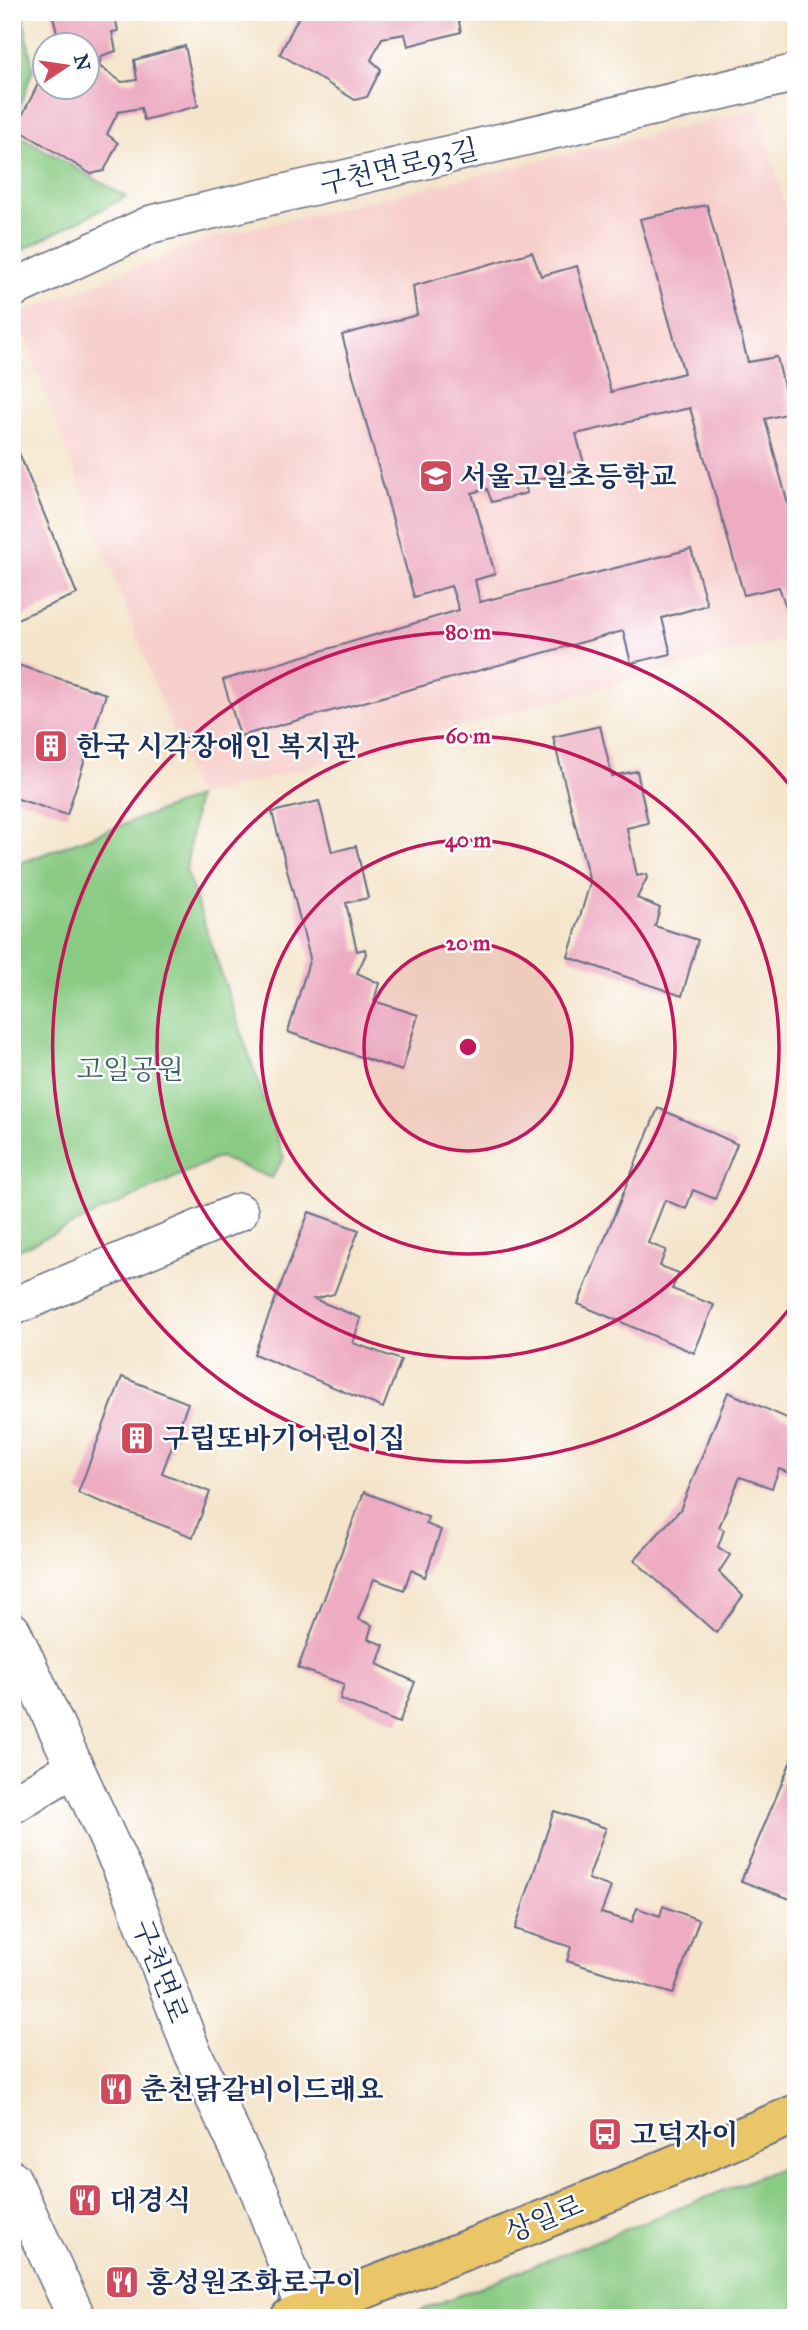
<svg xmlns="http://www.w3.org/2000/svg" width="808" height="2330" viewBox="0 0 808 2330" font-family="'IM FELL Great Primer','Noto Serif KR',serif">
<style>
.built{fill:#f7d0cd}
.green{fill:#89cb83;stroke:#527d70;stroke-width:2}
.building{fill:#edacc2}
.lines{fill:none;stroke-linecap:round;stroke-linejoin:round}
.minor-casing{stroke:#676e84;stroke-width:40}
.major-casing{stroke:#676e84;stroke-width:42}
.minor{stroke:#fff;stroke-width:37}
.major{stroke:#eac669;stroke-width:38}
.ring{fill:none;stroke:#c2185b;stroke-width:3.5}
.labels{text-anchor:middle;stroke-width:5;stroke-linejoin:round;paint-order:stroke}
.street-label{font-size:28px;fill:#1b2f5e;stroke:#fff}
.poi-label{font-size:28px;font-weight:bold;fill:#1b2f5e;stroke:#fff;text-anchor:start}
.park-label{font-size:28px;fill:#3c5e69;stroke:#fff}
.centre{fill:#c2185b;stroke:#fff;stroke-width:3.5}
.ring-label{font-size:21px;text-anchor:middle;font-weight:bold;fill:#c2185b;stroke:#fff;stroke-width:5;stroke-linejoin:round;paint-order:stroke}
</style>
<rect width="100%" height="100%" fill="#fff"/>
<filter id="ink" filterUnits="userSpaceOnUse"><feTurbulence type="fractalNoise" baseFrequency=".0143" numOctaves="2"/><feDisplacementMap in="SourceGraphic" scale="14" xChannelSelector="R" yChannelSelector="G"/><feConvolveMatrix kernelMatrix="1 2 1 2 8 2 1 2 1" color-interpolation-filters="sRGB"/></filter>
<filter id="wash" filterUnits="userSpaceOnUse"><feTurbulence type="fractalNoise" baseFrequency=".00686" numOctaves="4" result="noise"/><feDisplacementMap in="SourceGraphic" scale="28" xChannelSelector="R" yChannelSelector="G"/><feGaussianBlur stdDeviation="1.57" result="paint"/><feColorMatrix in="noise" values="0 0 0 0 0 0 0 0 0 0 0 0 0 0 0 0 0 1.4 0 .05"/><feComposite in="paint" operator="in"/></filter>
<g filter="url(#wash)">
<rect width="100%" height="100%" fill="#f4e4ca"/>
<path class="built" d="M 760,109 L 796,252 L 796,636 L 197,797 L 16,315 L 208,239 Z"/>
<path class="green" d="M 12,12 L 22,12 L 33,69 L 12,129 Z
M 12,131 L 126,197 L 12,255 Z
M 197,797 L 186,870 L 284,1158 L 271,1178 L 219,1157 L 12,1253 L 12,866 Z
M 796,2162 L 796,2318 L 402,2318 L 447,2300 Z"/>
<g id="blocks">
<path class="building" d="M 52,12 L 126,12 L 115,16 L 118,31 L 112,32 L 116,51 L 101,56 L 99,66 L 122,82 L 137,80 L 134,60 L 185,46 L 198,106 L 144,120 L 141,108 L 118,112 L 107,134 L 118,143 L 104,171 L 91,174 L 16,128 L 38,84 L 49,89 L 88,88 L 88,46 L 60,46 Z
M 301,12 L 313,15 L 314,12 L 457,12 L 461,32 L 408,46 L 405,34 L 382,38 L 371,60 L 381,69 L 367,97 L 355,100 L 280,54 Z
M 707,205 L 748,362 L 777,357 L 790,413 L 765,419 L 796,534 L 796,611 L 788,613 L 779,587 L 744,595 L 690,408 L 576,434 L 585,467 L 525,483 L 527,493 L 492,502 L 487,489 L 472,493 L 495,574 L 475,580 L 480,602 L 691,549 L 707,605 L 662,618 L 671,654 L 631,663 L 623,631 L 240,736 L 223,680 L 459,610 L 451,586 L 414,597 L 342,335 L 417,315 L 413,286 L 532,252 L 541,276 L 577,266 L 611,392 L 684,373 L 640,219 Z
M 12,436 L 77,594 L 12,621 Z
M 12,663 L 106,694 L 67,815 L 12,797 Z
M 600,726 L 612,776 L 637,771 L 648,823 L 627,828 L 637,876 L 646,874 L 647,878 L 637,898 L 660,908 L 655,926 L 698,940 L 682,996 L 568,957 L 590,883 L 553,737 Z
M 319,801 L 332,852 L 356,846 L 368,898 L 346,903 L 357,951 L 365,949 L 366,954 L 357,973 L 379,983 L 374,1001 L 418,1015 L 402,1071 L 288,1032 L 310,958 L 272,812 Z
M 658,1108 L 737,1144 L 715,1199 L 693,1190 L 686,1209 L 665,1200 L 648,1243 L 666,1250 L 660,1266 L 679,1273 L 672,1289 L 714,1305 L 694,1353 L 578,1304 Z
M 309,1212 L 359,1230 L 334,1294 L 314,1299 L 361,1318 L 353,1343 L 401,1360 L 383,1408 L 254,1354 Z
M 122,1377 L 188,1403 L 162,1473 L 210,1492 L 193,1537 L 78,1493 Z
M 728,1392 L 796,1422 L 792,1444 L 796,1445 L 796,1465 L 792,1474 L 779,1469 L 772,1488 L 740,1477 L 719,1527 L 724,1530 L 718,1547 L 730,1555 L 719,1572 L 743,1596 L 716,1633 L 634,1560 L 680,1510 Z
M 364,1492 L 428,1517 L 426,1524 L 441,1530 L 425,1577 L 411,1570 L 404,1590 L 374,1579 L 358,1619 L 372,1625 L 368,1639 L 384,1645 L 377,1664 L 415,1682 L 399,1723 L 340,1699 L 344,1684 L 298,1668 Z
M 796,1749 L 796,1901 L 741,1881 Z
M 554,1811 L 606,1828 L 588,1879 L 611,1887 L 601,1913 L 632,1922 L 637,1908 L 660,1916 L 663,1906 L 699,1920 L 673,1994 L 567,1961 L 571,1947 L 515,1929 Z"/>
</g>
</g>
<g filter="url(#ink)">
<use href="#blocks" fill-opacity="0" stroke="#676e84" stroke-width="2"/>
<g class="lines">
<g class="minor-casing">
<path id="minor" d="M 12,289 L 152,224 L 796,73
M 12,1307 L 239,1212
M 12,1631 L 131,1889 L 191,2049 L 260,2193 L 308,2318
M 12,1805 L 75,1767
M 12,2179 L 77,2318"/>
</g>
<g class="major-casing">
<path id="major" d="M 290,2318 L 533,2224 L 796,2114"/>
</g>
<use href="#minor" class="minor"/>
<use href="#major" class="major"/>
</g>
</g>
<circle cx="468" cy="1047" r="104" fill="#c2185b" fill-opacity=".12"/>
<g class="ring">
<circle cx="468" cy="1047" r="104"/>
<circle cx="468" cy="1047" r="207"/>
<circle cx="468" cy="1047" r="311"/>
<path d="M795 1302A415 415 0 1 1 795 792"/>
</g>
<defs>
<g id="school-square" transform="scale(1.75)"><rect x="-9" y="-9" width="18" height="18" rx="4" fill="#d1495b" stroke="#fff"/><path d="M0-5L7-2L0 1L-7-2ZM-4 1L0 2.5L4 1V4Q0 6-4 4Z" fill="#fff"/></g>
<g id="building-square" transform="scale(1.75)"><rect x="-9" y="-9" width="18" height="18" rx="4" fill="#d1495b" stroke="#fff"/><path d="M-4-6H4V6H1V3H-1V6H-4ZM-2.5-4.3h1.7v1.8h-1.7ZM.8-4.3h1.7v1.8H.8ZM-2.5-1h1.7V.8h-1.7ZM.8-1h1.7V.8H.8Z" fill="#fff"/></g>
<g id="restaurant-square" transform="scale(1.75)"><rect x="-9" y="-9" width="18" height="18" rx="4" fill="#d1495b" stroke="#fff"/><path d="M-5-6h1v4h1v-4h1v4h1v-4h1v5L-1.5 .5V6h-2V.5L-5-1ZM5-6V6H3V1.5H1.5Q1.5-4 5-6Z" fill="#fff"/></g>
<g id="bus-square" transform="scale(1.75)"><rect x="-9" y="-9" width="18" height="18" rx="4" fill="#d1495b" stroke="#fff"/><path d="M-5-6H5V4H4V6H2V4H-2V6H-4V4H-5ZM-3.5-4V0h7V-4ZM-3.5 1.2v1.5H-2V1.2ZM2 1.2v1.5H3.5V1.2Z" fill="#fff"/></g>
</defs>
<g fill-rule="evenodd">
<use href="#school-square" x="436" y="476"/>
<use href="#building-square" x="51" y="746"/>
<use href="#building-square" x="137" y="1438"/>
<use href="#restaurant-square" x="116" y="2089"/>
<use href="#bus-square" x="605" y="2134"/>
<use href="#restaurant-square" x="85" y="2200"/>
<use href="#restaurant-square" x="122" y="2282"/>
</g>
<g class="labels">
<g class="street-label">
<text transform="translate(399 166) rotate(-13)" y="10">구천면로93길</text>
<text transform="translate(161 1971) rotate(69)" y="10">구천면로</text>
<text transform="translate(544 2218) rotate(-22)" y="10">상일로</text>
</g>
<g class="poi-label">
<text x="460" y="486">서울고일초등학교</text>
<text x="76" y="756">한국 시각장애인 복지관</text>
<text x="162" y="1448">구립또바기어린이집</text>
<text x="140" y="2099">춘천닭갈비이드래요</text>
<text x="630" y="2144">고덕자이</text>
<text x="110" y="2210">대경식</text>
<text x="146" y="2292">홍성원조화로구이</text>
</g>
<g class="park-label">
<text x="130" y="1079">고일공원</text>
</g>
</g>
<circle cx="468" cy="1047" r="10" class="centre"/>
<g class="ring-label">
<text x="468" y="639">80 m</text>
<text x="468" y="743">60 m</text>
<text x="468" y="847">40 m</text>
<text x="468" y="950">20 m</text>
</g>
<rect width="808" height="2330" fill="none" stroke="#fff" stroke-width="42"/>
<g transform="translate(66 66) rotate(77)"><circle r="33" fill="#ffffff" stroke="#a4acbf" stroke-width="2"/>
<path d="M0-5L12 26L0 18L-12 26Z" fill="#d1495b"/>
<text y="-10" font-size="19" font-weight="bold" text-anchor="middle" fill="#1b2f5e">N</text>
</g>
</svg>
